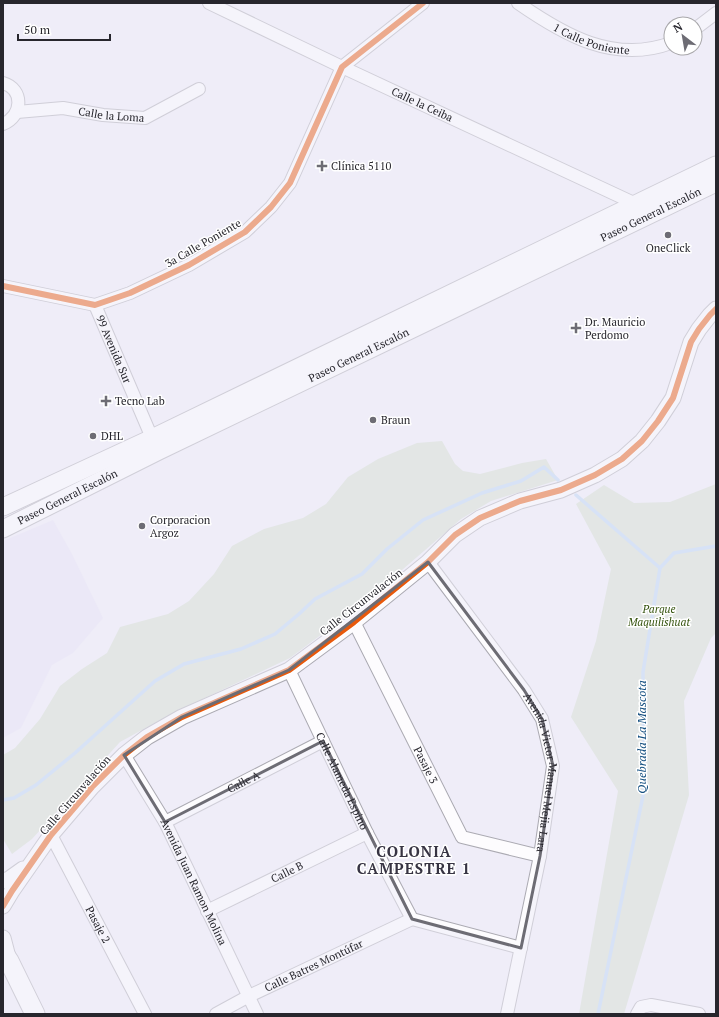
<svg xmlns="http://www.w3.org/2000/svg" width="719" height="1017" viewBox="0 0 719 1017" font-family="'PT Serif',serif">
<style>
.built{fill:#e7e3f7}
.green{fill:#d4decf}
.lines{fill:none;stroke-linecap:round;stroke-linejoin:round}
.stream{stroke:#bad5f4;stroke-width:3.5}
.minor-casing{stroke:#abaab2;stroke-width:14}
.tertiary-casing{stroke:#abaab2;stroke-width:17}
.secondary-casing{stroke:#abaab2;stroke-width:19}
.primary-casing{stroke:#abaab2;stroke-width:21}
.minor{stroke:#fdfcfe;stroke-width:12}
.tertiary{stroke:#fdfcfe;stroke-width:15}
.secondary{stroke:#fdfcfe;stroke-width:17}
.primary{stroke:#fdfcfe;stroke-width:19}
.cycleway-casing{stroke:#fff;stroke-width:8}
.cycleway{stroke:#e8590c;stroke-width:6}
.marked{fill:none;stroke:#6d6c74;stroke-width:3;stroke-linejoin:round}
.poi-dot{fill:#6d6c74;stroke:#fff;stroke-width:1.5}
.labels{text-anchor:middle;stroke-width:3;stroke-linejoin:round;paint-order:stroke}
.street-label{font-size:11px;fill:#27262d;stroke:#fff}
.poi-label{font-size:11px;fill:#27262d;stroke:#fff;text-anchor:start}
.park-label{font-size:11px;font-style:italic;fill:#35530e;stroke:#fff}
.water-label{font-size:12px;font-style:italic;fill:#144f80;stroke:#fff}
.district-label{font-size:15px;font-weight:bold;letter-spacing:1px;fill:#373443;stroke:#fff}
</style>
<rect width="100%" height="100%" fill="#efedf8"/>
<path class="built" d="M 53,520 L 72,554 L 103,618 L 73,653 L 52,665 L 21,728 L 3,738 L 3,541 Z"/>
<path class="green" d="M 442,441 L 455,464 L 463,471 L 480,474 L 522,463 L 546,459 L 558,480 L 491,501 L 461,519 L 365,602 L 290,658 L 175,712 L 120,742 L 32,839 L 12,854 L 3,839 L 3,755 L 15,748 L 40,719 L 60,686 L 82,669 L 107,653 L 120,627 L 168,614 L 189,601 L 214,574 L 232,546 L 264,529 L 303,518 L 326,504 L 348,477 L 378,459 L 417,443 Z
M 716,484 L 716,633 L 711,638 L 684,701 L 689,795 L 624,1014 L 579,1014 L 618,791 L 571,717 L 596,641 L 611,569 L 576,504 L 604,485 L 634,503 L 670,502 Z"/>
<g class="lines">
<path class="stream" d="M 576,495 L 660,568
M 3,800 L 14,798 L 36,785 L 75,753 L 155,681 L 184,664 L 241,649 L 275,634 L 299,614 L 315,599 L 362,574 L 387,549 L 423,520 L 482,493 L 521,481 L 544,467 L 558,480
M 598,1014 L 644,791 L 643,672 L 660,568 L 674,553 L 716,546"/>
<g class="minor-casing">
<g id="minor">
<path id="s1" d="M 209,3 L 342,67 L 636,204"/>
<path id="s2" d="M 518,3 C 564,35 614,64 671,43"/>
<path d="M 695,29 L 716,13"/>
<path d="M 3,83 C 24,89 23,116 3,124"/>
<path id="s3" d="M 17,112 L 63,108 L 103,115 L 145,118 L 199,89"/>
<path d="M 3,286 L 95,305 L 130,293 L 189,265 L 245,232 L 271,207 L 290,183 L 342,67 L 423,3"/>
<path id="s4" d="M 95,305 L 152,438"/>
<path id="s5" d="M 428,562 L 524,690 L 542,719 L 553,766 L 540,856 L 507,1014"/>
<path id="s6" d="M 354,622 L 462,837 L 540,856"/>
<path id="s7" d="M 289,670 L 367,833 L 412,919 L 521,948"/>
<path id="s8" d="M 124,755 L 165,822 L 257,1014"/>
<path id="s9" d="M 165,822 L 323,741"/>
<path id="s10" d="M 51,835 L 145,1014"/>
<path id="s11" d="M 207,911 L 367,833"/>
<path id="s12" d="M 216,1014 L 249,996 L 412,919"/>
<path d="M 637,1014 L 641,1007 L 651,1005 L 699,1014"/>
</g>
</g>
<g class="tertiary-casing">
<path id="tertiary" d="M 3,881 L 9,879 L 23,869
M 3,906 L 12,891 L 51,835 L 92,787 L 124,755 L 147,737 L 182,717 L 289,670 L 354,622 L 428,562 L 455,535 L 480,518 L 520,501 L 561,490 L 595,475 L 622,459 L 642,441 L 658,421 L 673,398 L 691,342 L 699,329 L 710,315 L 716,309
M 3,938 L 9,961"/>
</g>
<g class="secondary-casing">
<g id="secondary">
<path d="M 3,507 L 152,438 L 716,165"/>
<path id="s13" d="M 3,529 L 159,451 L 716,183"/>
</g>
</g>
<g class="primary-casing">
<path id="primary" d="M 3,952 L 9,961 L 35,1014"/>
</g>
<use href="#minor" class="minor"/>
<use href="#tertiary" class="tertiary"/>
<use href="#secondary" class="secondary"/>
<use href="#primary" class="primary"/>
<g class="cycleway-casing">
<path id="cycleway" d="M 3,286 L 95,305 L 130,293 L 189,265 L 245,232 L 271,207 L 290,183 L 342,67 L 423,3
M 3,906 L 12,891 L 51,835 L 92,787 L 124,755 L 147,737 L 182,717 L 289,670 L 354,622 L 428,562 L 455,535 L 480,518 L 520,501 L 561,490 L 595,475 L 622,459 L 642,441 L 658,421 L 673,398 L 691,342 L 699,329 L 710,315 L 716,309"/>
</g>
<use href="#cycleway" class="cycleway"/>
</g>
<path d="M0 0H719V1017H0ZM 428,562 L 524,690 L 542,719 L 553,766 L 540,856 L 521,948 L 412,919 L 323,741 L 165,822 L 124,755 L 182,717 L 289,670 Z" fill="#efedf8" fill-opacity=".55" fill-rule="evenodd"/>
<path class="marked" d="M 428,562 L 524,690 L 542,719 L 553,766 L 540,856 L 521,948 L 412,919 L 323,741 L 165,822 L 124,755 L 182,717 L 289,670 Z"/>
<g class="poi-dot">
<path d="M320 160h4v4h4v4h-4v4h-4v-4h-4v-4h4z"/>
<circle cx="668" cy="235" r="4"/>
<path d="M574 322h4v4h4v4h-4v4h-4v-4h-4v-4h4z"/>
<path d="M104 395h4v4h4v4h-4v4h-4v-4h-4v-4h4z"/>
<circle cx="373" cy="420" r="4"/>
<circle cx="93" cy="436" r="4"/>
<circle cx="142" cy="526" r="4"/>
</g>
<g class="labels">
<g class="street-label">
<text dy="4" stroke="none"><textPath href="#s2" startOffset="83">1 Calle Poniente</textPath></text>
<text dy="4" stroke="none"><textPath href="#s1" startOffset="236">Calle la Ceiba</textPath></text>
<text dy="4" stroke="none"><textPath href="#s3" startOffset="95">Calle la Loma</textPath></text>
<text dy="4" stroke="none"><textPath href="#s13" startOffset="720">Paseo General Escalón</textPath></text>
<text transform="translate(203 243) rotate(-30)" y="4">3a Calle Poniente</text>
<text dy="4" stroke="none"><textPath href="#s4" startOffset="48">99 Avenida Sur</textPath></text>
<text dy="4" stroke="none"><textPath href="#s13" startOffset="396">Paseo General Escalón</textPath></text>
<text dy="4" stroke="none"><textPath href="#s13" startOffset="72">Paseo General Escalón</textPath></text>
<text transform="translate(361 602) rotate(-38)" y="4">Calle Circunvalación</text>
<text dy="4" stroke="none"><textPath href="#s6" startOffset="160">Pasaje 3</textPath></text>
<text dy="4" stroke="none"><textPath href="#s5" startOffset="247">Avenida Victor Manuel Mejia Lara</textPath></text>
<text dy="4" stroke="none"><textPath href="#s7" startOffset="123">Calle Alameda Espino</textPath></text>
<text dy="4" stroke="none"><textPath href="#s9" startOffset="88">Calle A</textPath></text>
<text transform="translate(75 795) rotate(-49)" y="4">Calle Circunvalación</text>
<text dy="4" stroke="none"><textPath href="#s11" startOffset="89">Calle B</textPath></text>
<text dy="4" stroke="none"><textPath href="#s8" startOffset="145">Avenida Juan Ramon Molina</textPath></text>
<text dy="4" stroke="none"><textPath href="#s10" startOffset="101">Pasaje 2</textPath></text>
<text dy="4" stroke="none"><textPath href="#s12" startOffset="109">Calle Batres Montúfar</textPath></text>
</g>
<g class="poi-label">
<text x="331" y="170">Clínica 5110</text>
<text x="668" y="252" text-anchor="middle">OneClick</text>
<text x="585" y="326">Dr. Mauricio<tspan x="585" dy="13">Perdomo</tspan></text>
<text x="115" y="405">Tecno Lab</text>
<text x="381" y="424">Braun</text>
<text x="101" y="440">DHL</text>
<text x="150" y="524">Corporacion<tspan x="150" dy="13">Argoz</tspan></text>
</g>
<g class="park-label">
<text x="659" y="613">Parque<tspan x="659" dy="13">Maquilishuat</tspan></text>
</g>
<g class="water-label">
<text transform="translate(642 737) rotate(-90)" y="4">Quebrada La Mascota</text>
</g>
<g class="district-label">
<text x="414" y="857">COLONIA<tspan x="414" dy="17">CAMPESTRE 1</tspan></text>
</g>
</g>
<rect width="719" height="1017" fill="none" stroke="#27262d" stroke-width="8"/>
<g transform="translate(683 36) rotate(329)"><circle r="19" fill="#ffffff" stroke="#a9a8ab"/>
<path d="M0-3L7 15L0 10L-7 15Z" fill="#6d6c74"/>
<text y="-6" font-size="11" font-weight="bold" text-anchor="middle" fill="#27262d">N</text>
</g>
<path d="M18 34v6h92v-6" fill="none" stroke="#27262d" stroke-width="2"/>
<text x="24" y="34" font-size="12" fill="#27262d" stroke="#ffffff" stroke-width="3" paint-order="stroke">50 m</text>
</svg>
